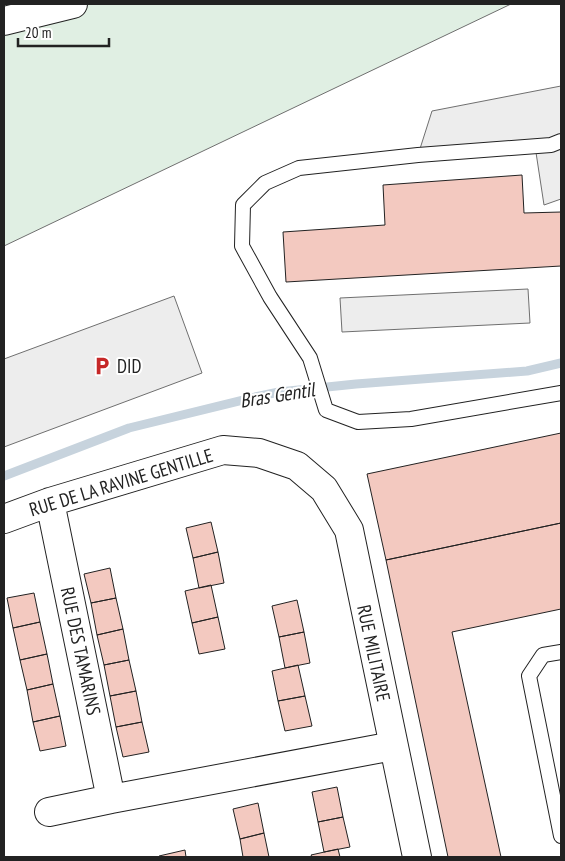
<svg xmlns="http://www.w3.org/2000/svg" width="565" height="861" viewBox="0 0 565 861" font-family="'PT Sans Narrow',sans-serif">
<style>
.green{fill:#e0efe3;stroke:#6f6f6f}
.parking{fill:#ededed;stroke:#6f6f6f}
.lines{fill:none;stroke-linecap:round;stroke-linejoin:round}
.stream{stroke:#c7d3dd;stroke-width:9}
.building{fill:#f3c9c0;stroke:#222}
.service-casing{stroke:#222;stroke-width:16}
.minor-casing{stroke:#222;stroke-width:30}
.primary-casing{stroke:#222;stroke-width:30}
.service{stroke:#fff;stroke-width:14}
.minor{stroke:#fff;stroke-width:28}
.primary{stroke:#fff;stroke-width:28}
.labels{text-anchor:middle;stroke-width:4;stroke-linejoin:round;paint-order:stroke}
.poi-label{font-size:19px;fill:#222;stroke:#fff;text-anchor:start}
.street-label{font-size:19px;fill:#222;stroke:#fff}
.water-label{font-size:20px;font-style:italic;fill:#222;stroke:#fff}
</style>
<rect width="100%" height="100%" fill="#fff"/>
<path class="green" d="M 4,4 L 511,4 L 4,246 Z"/>
<path class="parking" d="M 561,86 L 561,199 L 544,205 L 535,146 L 418,155 L 432,111 Z
M 528,289 L 530,323 L 342,332 L 340,298 Z
M 174,296 L 202,373 L 4,447 L 4,359 Z"/>
<g class="lines">
<path class="stream" d="M 4,476 L 129,428 L 255,397 L 279,392 L 356,384 L 527,371 L 561,363"/>
</g>
<path class="building" d="M 522,175 L 524,213 L 561,212 L 561,266 L 286,282 L 283,232 L 385,225 L 383,185 Z
M 561,433 L 561,523 L 386,560 L 367,474 Z
M 211,522 L 218,552 L 193,558 L 186,528 Z
M 561,523 L 561,609 L 452,632 L 501,857 L 448,857 L 386,560 Z
M 218,552 L 224,583 L 199,588 L 193,558 Z
M 110,568 L 116,598 L 91,603 L 84,574 Z
M 211,585 L 218,617 L 192,623 L 185,591 Z
M 34,593 L 40,622 L 13,628 L 7,598 Z
M 116,598 L 123,629 L 97,635 L 91,603 Z
M 297,600 L 304,632 L 279,637 L 272,606 Z
M 218,617 L 225,649 L 199,654 L 192,623 Z
M 40,622 L 47,654 L 20,660 L 13,628 Z
M 123,629 L 129,660 L 104,665 L 97,635 Z
M 304,632 L 310,663 L 285,668 L 279,637 Z
M 47,654 L 53,684 L 27,690 L 20,660 Z
M 129,660 L 136,691 L 110,696 L 104,665 Z
M 298,665 L 305,696 L 278,701 L 272,671 Z
M 53,684 L 60,716 L 33,722 L 27,690 Z
M 136,691 L 142,722 L 116,727 L 110,696 Z
M 305,696 L 312,726 L 285,731 L 278,701 Z
M 60,716 L 66,746 L 40,751 L 33,722 Z
M 142,722 L 149,752 L 123,757 L 116,727 Z
M 337,787 L 343,817 L 318,822 L 312,792 Z
M 258,803 L 264,833 L 240,839 L 233,809 Z
M 343,817 L 350,847 L 324,852 L 318,822 Z
M 264,833 L 269,857 L 243,857 L 240,839 Z
M 338,849 L 340,857 L 312,857 L 311,855 Z
M 185,850 L 186,857 L 160,857 L 159,856 Z"/>
<g class="lines">
<g class="service-casing">
<path id="service" d="M 561,141 L 551,145 L 418,155 L 299,168 L 265,183 L 243,205 L 242,246 L 270,297 L 310,358 L 326,410 L 358,422 L 411,419 L 561,393
M 561,652 L 543,655 L 529,676 L 561,836"/>
</g>
<g class="minor-casing">
<path id="minor" d="M 50,502 L 111,799 L 393,746
M 4,519 L 50,502 L 223,450 L 259,453 L 297,466 L 324,489 L 349,530 L 417,857
M 49,812 L 111,799"/>
</g>
<g class="primary-casing">
<path id="primary" d="M 4,21 L 73,4"/>
</g>
<use href="#service" class="service"/>
<use href="#minor" class="minor"/>
<use href="#primary" class="primary"/>
</g>
<defs>
<g id="parking-bare" transform="scale(1.5)"><path d="M-3.5-5.5H1a3.5 3.5 0 0 1 0 7H-1V5.5H-3.5ZM-1-3.4V-.6H.8a1.4 1.4 0 0 0 0-2.8Z" fill="#c62828" stroke="#fff" stroke-width="2.5" paint-order="stroke"/></g>
</defs>
<g fill-rule="evenodd">
<use href="#parking-bare" x="102" y="366"/>
</g>
<g class="labels">
<g class="poi-label">
<text x="117" y="373">DID</text>
</g>
<g class="street-label">
<text transform="translate(121 482) rotate(-17)" y="7">RUE DE LA RAVINE GENTILLE</text>
<text transform="translate(81 651) rotate(78)" y="7">RUE DES TAMARINS</text>
<text transform="translate(374 653) rotate(78)" y="7">RUE MILITAIRE</text>
</g>
<g class="water-label">
<text transform="translate(277 395) rotate(-9)" y="7">Bras Gentil</text>
</g>
</g>
<rect width="565" height="861" fill="none" stroke="#222222" stroke-width="10"/>
<path d="M18 38v8h91v-8" fill="none" stroke="#222222" stroke-width="2.5"/>
<text x="25" y="38" font-size="15" fill="#222222" stroke="#ffffff" stroke-width="4" paint-order="stroke">20 m</text>
</svg>
